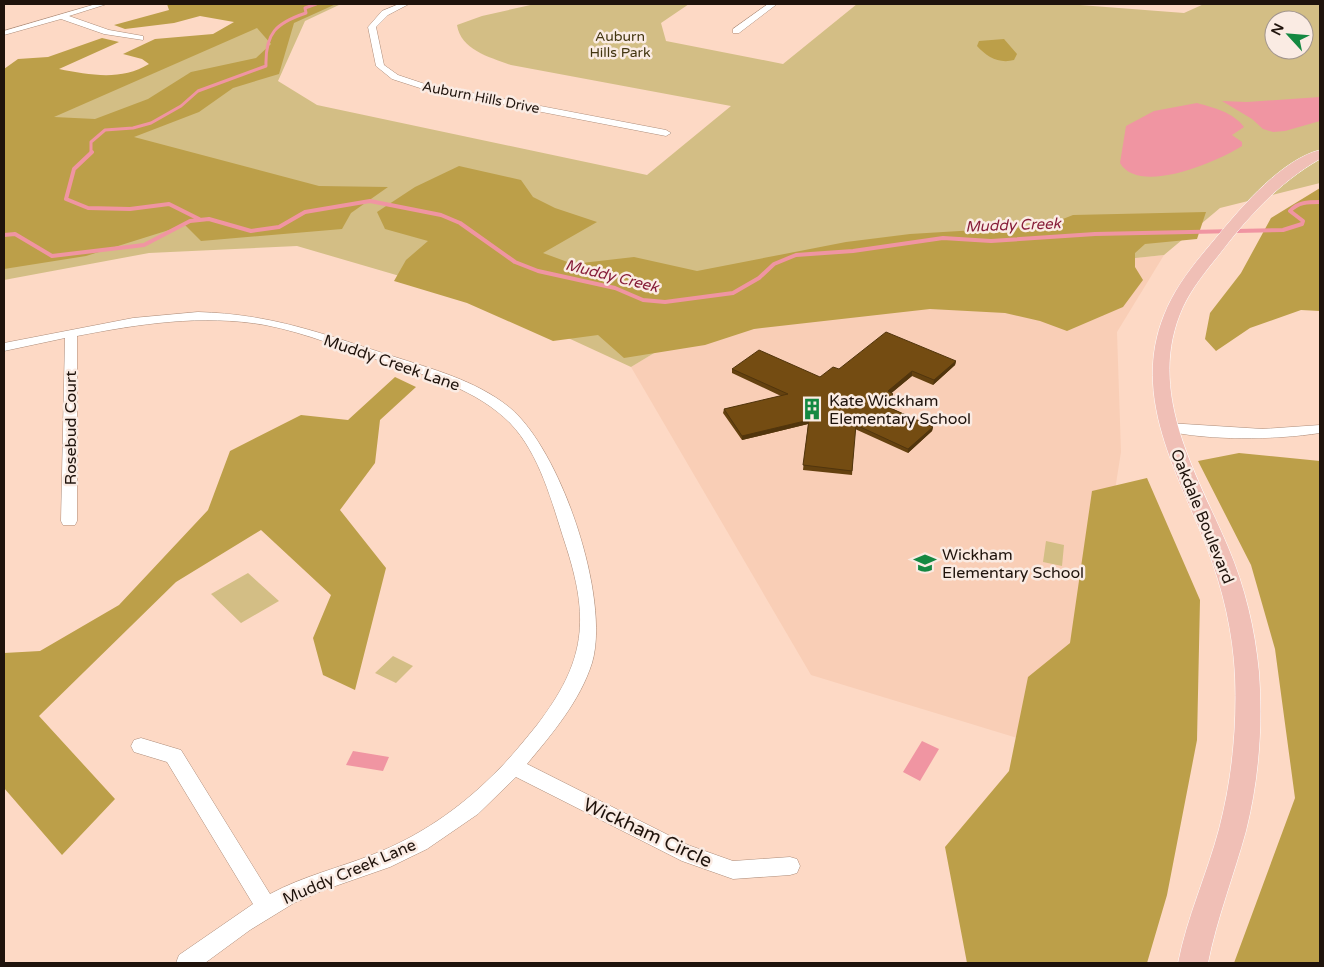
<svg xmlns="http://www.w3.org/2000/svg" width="1324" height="967" viewBox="0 0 1324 967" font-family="'Varela Round',sans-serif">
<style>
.built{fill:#f9ceb6}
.green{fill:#d3be85;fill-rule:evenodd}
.forest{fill:#bc9f49;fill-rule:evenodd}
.water{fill:#f095a2}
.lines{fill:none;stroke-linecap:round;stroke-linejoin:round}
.stream-far1{stroke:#f095a2;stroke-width:3}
.stream{stroke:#f095a2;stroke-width:4}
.minor-casing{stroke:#ad8c79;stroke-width:1}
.major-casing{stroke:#fff;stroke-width:1}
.minor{fill:#fff;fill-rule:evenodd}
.major{fill:#f0bfb6;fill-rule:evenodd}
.wall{fill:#64410f}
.shaded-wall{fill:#51350d}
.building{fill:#744c12;stroke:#51350d}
.labels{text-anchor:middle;stroke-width:5;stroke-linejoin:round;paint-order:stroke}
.far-park-label{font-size:14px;fill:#433611;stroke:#faebe3}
.far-street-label{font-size:14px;fill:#1f130c;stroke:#faebe3}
.far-water-label{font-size:15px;font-style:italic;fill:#871d39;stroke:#faebe3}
.street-label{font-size:16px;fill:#1f130c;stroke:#faebe3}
.poi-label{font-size:16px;fill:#1f130c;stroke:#faebe3;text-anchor:start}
.near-street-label{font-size:19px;fill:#1f130c;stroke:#faebe3}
</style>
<rect width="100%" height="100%" fill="#fdd9c5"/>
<path class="built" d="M 1164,255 L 1117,332 L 1121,452 L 1073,755 L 811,675 L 631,367 L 742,300 Z"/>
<path class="green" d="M 305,4 L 341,4 L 305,21 L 278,81 L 317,105 L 647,175 L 731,106 L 511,65 C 489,57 461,50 457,25 L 482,16 L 535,4 L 689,4 L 661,23 L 666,41 L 783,64 L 857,4 L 1067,4 L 1184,13 L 1204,4 L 1320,4 L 1320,183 L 1220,208 L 1164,255 L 742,300 L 631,367 L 492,303 L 297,246 L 149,253 L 4,280 L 4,112 L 40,121 ZM 1274,20 L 1304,20 L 1304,50 L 1274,50 Z
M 1046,541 L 1064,545 L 1062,566 L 1043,562 Z
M 248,573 L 279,601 L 241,623 L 211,594 Z
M 393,656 L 413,666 L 396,683 L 375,673 Z"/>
<path class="forest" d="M 167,4 L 336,4 L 294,23 L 279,74 L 233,88 L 199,112 L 134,137 L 319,186 L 388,187 L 351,213 L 342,229 L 201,241 L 185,225 L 86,256 L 4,269 L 4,69 L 18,59 L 48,57 L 102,38 L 119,42 L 59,69 C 90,75 121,81 149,64 L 142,59 L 123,54 L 155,39 L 213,34 L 234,22 L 200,16 L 174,23 L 125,29 L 114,25 L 169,10 ZM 257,28 L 271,44 L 256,58 L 191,72 L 148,99 L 95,119 L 54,117 Z
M 1004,39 L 1017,54 L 1014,60 C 999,64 987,57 977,46 L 979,41 Z
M 459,166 L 521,180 L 533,197 L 555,208 L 597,222 L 543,253 L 573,264 L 634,257 L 697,271 L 846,242 L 910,234 L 1045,226 L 1073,215 L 1206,212 L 1197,239 L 1145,244 L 1135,253 L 1135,267 L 1143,280 L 1123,307 L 1067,331 L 1040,321 L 1005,313 L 930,309 L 754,329 L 705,345 L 624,358 L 598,335 L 553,341 L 467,303 L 394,281 L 406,260 L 428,241 L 385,229 L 377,212 L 415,187 Z
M 1320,188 L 1320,311 L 1301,310 L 1250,328 L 1216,351 L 1205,339 L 1210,313 L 1241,273 L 1271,218 Z
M 395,377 L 416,387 L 380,420 L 375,463 L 340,510 L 386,568 L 355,690 L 323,675 L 313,638 L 331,595 L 261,530 L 176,582 L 39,716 L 115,799 L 62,855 L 4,788 L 4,653 L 40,651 L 119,605 L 208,510 L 230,451 L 301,415 L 348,420 Z
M 1239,453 L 1320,461 L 1320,963 L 1234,963 L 1295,798 L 1275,649 L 1251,565 L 1198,461 Z
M 1147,478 L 1200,600 L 1197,740 L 1167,895 L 1147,963 L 967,963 L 945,847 L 1009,771 L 1028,677 L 1070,643 L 1092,491 Z"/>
<path class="water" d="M 1320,97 L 1320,121 L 1285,131 L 1273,132 L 1263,129 L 1252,119 L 1222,101 L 1247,102 Z
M 1197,103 C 1214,108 1233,112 1244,127 L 1232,135 L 1242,142 L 1242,146 C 1219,161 1139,196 1120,163 L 1126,126 L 1154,111 Z
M 922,741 L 939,749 L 920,781 L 903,772 Z
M 353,751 L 389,757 L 383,771 L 346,765 Z"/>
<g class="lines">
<path class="stream-far1" d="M 91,153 L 91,142 L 105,130 L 133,128 L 151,123 L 181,106 L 198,91 L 266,66 C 265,33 276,23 306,13 L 305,8 L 316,4"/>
<path class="stream" d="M 92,152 L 74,169 L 66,199 L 88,208 L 130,209 L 169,204 L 199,219
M 4,235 L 15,234 L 52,256 L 144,245 L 190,221 L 209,219 L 251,231 L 279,227 L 305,212 L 370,201 L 441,215 L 460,223 L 515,262 L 538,271 L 615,288 L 643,300 L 665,302 L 733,293 L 759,278 L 774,264 L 796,255 L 853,251 L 943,238 L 991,241 L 1095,234 L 1283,230 L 1302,224 L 1303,221 L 1290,211 C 1298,202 1308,202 1320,202"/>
<g class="minor-casing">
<path id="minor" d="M 96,4 L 107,4 L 69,16 L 109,30 L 143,36 L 143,40 L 104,34 L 61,19 L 4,35 L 4,31 Z
M 399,4 L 409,4 L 388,15 L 376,27 L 384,65 L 398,75 L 425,84 L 666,130 L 671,133 L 666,136 L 423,89 L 392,79 L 376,66 L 368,27 L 382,11 Z
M 768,4 L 777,4 L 739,33 L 733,33 L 733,29 Z
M 198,312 C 272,314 323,334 392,356 C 432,369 475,380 509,407 C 561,449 611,599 592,663 C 580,701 552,734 527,764 L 688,845 L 733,861 L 790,857 L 797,859 L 800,866 L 797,873 L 790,875 L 733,879 L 682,861 L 516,777 L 478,814 L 427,849 L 390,867 L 324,890 L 294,903 L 250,930 L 205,963 L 176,963 L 179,955 L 253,904 L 167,762 L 134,752 L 131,746 L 134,740 L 141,738 L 181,750 L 270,894 C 303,876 339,868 374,854 C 418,837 459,809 493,775 C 509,760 523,742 537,725 C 586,661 590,619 565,543 C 552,503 540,454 510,423 C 477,390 430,376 387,363 C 346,350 307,333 265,325 C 202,314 139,324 77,336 L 77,521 L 75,525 L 63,525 L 61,521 L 65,338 L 4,351 L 4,343 L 133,318 Z
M 1168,423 L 1263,429 L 1320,425 L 1320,433 C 1276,440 1206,441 1163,430 L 1161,427 L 1163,424 Z"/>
</g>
<g class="major-casing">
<path id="major" d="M 1320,150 L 1320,159 C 1278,183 1247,218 1218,256 C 1205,272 1192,288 1183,307 C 1145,391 1196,472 1228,547 C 1245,587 1255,629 1259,672 C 1263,725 1259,779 1246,831 C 1234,875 1217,918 1208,963 L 1178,963 C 1187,917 1207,874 1219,829 C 1232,779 1237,728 1235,676 C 1233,633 1223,589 1207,548 C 1178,473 1131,397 1164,315 C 1176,284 1199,258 1220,233 C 1243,205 1283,159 1320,150 Z"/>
</g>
<use href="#minor" class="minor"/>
<use href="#major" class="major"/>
</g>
<path class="wall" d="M 956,361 L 955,365 L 933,385 L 912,376 L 891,393 L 893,398 L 884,405 L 933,427 L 932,431 L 908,453 L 855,429 L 852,475 L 803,470 L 808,424 L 742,440 L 723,413 L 724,409 L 781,396 L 732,373 L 732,369 L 820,377 L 839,369 Z"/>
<path class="shaded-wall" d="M 956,361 L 955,365 L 933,385 L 934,380 Z
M 912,371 L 912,376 L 888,396 L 888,391 Z
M 893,394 L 893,398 L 881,408 L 881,404 Z
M 809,420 L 808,424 L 742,440 L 742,436 Z
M 933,427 L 932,431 L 908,453 L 908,449 Z"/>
<path class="building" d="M 886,332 L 956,361 L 934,380 L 912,371 L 888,391 L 893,394 L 881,404 L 933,427 L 908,449 L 856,425 L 852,471 L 803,465 L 809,420 L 742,436 L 724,409 L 788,394 L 732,369 L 759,350 L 820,377 L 833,367 L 839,369 Z"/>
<defs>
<g id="building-bare" transform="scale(1.725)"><path d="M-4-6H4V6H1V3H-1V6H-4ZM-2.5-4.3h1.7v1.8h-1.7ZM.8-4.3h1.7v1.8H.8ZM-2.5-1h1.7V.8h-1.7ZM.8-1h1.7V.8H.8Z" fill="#148841" stroke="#faebe3" stroke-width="2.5" paint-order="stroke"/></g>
<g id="school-bare" transform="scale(1.725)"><path d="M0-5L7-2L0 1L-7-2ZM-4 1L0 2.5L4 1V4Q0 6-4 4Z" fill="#148841" stroke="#faebe3" stroke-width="2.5" paint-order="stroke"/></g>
</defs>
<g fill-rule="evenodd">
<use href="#building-bare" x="812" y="409"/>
<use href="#school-bare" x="925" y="563"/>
</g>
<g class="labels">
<g class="far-park-label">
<text x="620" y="41">Auburn<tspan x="620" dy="16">Hills Park</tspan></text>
</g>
<g class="far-street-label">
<text transform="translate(481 97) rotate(11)" y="5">Auburn Hills Drive</text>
</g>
<g class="far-water-label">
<text transform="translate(1013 225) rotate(-2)" y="5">Muddy Creek</text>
<text transform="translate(612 276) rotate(14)" y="5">Muddy Creek</text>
</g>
<g class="street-label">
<text transform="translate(392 362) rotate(19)" y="6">Muddy Creek Lane</text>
<text transform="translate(70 428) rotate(-90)" y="6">Rosebud Court</text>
<text transform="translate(1203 516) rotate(68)" y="6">Oakdale Boulevard</text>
<text transform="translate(349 871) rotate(-23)" y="6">Muddy Creek Lane</text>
</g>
<g class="poi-label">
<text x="829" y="406">Kate Wickham<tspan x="829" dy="18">Elementary School</tspan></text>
<text x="942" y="560">Wickham<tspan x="942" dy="18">Elementary School</tspan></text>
</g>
<g class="near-street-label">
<text transform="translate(648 832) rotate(25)" y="7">Wickham Circle</text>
</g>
</g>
<rect width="1324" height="967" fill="none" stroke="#1f130c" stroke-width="10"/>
<g transform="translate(1289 35) rotate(296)"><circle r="24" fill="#faebe3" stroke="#a2958d"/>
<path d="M0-4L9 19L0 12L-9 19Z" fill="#148841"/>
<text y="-8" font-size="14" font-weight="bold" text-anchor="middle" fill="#1f130c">N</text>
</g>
</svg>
